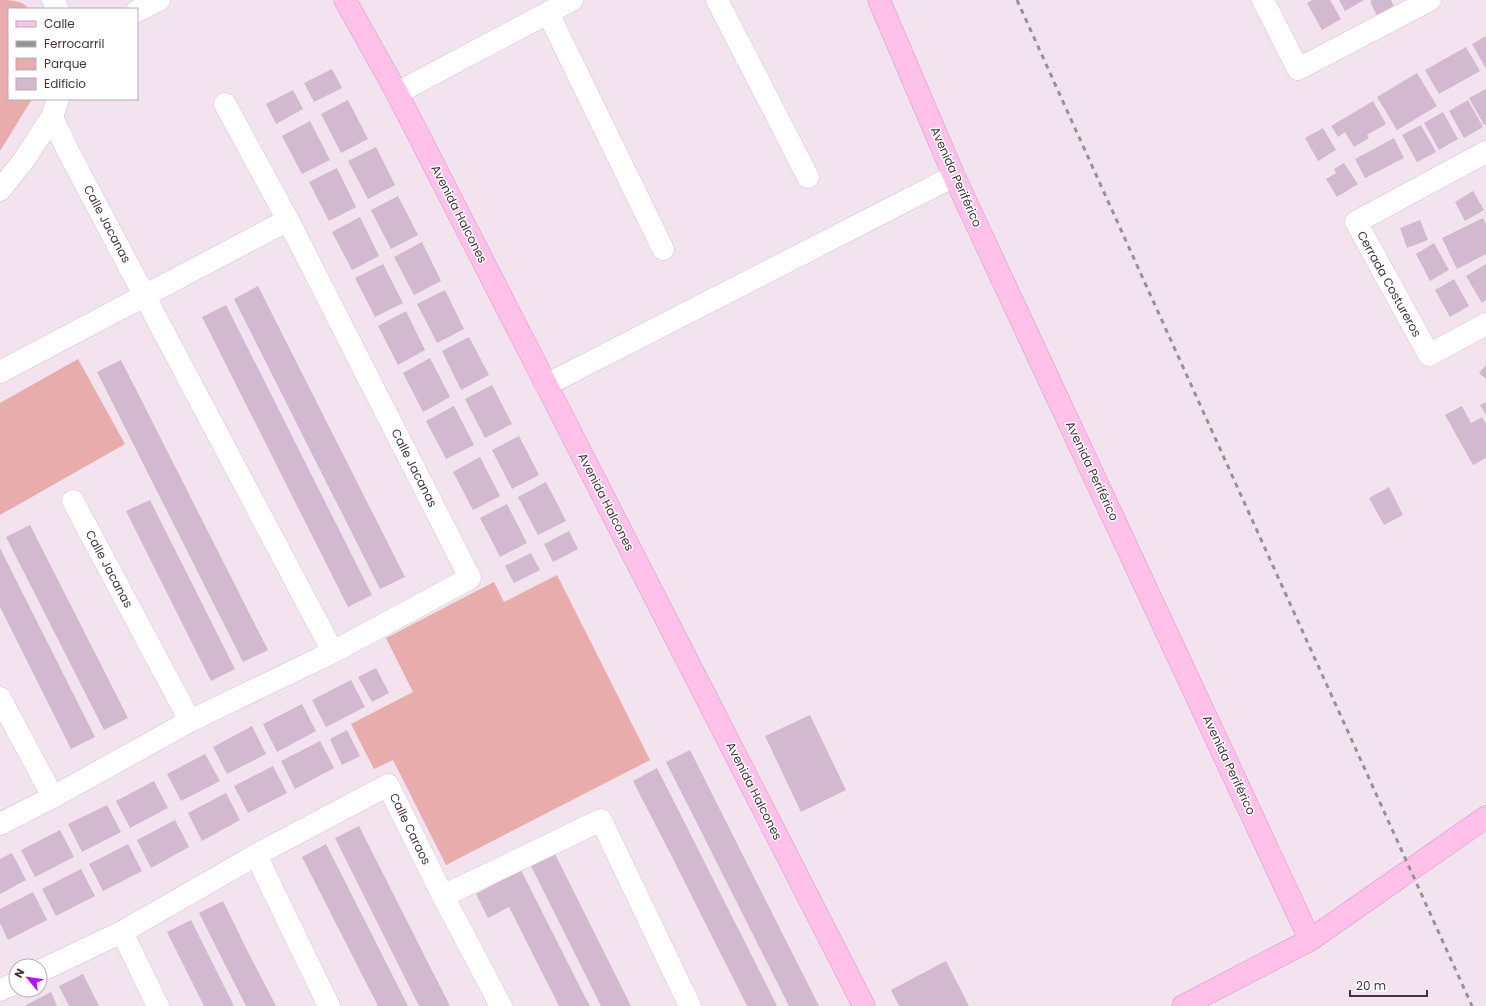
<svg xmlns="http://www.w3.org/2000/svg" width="1486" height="1006" viewBox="0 0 1486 1006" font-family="Poppins,sans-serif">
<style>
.green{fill:#e7acab}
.building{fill:#d3b9cf}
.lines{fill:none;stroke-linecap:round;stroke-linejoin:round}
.minor-casing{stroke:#d8c0d3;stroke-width:23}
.tertiary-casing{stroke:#d8c0d3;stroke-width:23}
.secondary-casing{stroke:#d997c5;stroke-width:23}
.minor{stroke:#fff;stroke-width:22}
.tertiary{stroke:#fff;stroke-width:22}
.secondary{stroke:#ffc0ea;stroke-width:22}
.rail{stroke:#949494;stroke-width:3;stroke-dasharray:5 5;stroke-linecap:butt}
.labels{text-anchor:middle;stroke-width:3;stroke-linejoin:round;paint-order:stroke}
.street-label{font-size:12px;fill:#443441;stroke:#fff}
</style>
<rect width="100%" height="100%" fill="#f2e3ee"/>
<path class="green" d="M 0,0 C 10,0 22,0 29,9 L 9,9 L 9,99 L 32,99 L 0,151 Z
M 78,359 L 125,444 L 0,515 L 0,403 Z
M 557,575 L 650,760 L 446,865 L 393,760 L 374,769 L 351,724 L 413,692 L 386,638 L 494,582 L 504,602 Z"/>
<path class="building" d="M 1312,0 L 1330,0 L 1341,19 L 1322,30 L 1307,3 Z
M 1339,0 L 1364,0 L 1345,11 Z
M 1373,0 L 1391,0 L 1395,9 L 1378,18 L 1370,1 Z
M 1486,36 L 1486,69 L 1472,44 Z
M 1466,47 L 1480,71 L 1439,94 L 1425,70 Z
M 332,69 L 342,88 L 314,102 L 304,83 Z
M 1417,73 L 1437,106 L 1397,130 L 1377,97 Z
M 1486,89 L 1486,124 L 1484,125 L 1469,98 Z
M 293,90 L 303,109 L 276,124 L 266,104 Z
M 348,100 L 368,139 L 341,153 L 321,114 Z
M 1468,100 L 1483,127 L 1464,138 L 1449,111 Z
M 1373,101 L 1386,124 L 1367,135 L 1369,138 L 1354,147 L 1345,132 L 1338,137 L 1331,126 Z
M 1443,112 L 1458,139 L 1439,150 L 1424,123 Z
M 310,121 L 330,160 L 302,174 L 282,136 Z
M 1421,125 L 1436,152 L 1417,162 L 1402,135 Z
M 1323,128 L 1336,150 L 1318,161 L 1305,138 Z
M 1394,138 L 1404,158 L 1365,178 L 1355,159 Z
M 376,147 L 395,185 L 368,199 L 348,161 Z
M 1344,163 L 1358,184 L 1337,197 L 1326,179 L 1336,173 L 1334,169 Z
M 337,168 L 356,207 L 329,221 L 309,182 Z
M 1473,191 L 1484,210 L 1465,221 L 1455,202 Z
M 398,196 L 418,235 L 391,249 L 371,210 Z
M 360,217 L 379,256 L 352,270 L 332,232 Z
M 1483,218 L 1486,224 L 1486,254 L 1457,269 L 1442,238 Z
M 1420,220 L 1428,240 L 1407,248 L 1400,228 Z
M 422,242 L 441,281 L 414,295 L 394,257 Z
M 1434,243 L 1449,270 L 1430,281 L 1416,254 Z
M 383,264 L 403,303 L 375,317 L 355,278 Z
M 1486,264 L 1486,300 L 1482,303 L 1466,276 Z
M 1454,279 L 1469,306 L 1450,317 L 1435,290 Z
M 258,286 L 405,577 L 380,589 L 234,299 Z
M 445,290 L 464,329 L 437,343 L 417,304 Z
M 226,305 L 372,595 L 348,607 L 202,317 Z
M 406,311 L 425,350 L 398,365 L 378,326 Z
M 469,337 L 489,375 L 461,390 L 442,351 Z
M 430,358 L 450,397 L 423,412 L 403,373 Z
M 121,360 L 268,650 L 243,662 L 97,372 Z
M 1486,365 L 1486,379 L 1479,373 Z
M 492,385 L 512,424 L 485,438 L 465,399 Z
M 1486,402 L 1486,415 L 1480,405 Z
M 454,406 L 474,445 L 446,459 L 426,421 Z
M 1462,406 L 1471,423 L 1482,417 L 1486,424 L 1486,458 L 1473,465 L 1445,415 Z
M 519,436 L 539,475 L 512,489 L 492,450 Z
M 480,457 L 500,496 L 473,510 L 453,472 Z
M 546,482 L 566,521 L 538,535 L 518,497 Z
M 1389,487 L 1403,515 L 1384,525 L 1369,498 Z
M 150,500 L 235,669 L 211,681 L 126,511 Z
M 507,504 L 527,543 L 500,557 L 480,518 Z
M 30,525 L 128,718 L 104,730 L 6,537 Z
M 569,531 L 578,549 L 553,562 L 544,544 Z
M 0,548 L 95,737 L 71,749 L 0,607 Z
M 531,553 L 540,570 L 514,583 L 505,566 Z
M 376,668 L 389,693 L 372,702 L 358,677 Z
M 351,680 L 365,707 L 326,727 L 312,700 Z
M 302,704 L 316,731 L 277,752 L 263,724 Z
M 810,715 L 846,790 L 801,812 L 765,736 Z
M 252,726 L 266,754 L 227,774 L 213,747 Z
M 347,730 L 360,756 L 342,765 L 330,739 Z
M 320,741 L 334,768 L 295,789 L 281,761 Z
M 690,750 L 702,774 L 819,1006 L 789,1006 L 666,762 Z
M 205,754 L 220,781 L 181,801 L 167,774 Z
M 273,766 L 287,793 L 248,813 L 234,786 Z
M 657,768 L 767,986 L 777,1006 L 747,1006 L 670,853 L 633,781 Z
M 154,781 L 168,808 L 130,828 L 116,801 Z
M 226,793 L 240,820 L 202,841 L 188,813 Z
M 107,805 L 121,832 L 82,852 L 68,824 Z
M 175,820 L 189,847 L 151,868 L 137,840 Z
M 359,826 L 408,923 L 450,1006 L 419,1006 L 335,838 Z
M 60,830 L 74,857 L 35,877 L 21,850 Z
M 128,844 L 142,871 L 103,891 L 89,864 Z
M 326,844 L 363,917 L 408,1006 L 378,1006 L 351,953 L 302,857 Z
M 554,852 L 631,1006 L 601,1006 L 530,864 Z
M 12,853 L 26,880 L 0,894 L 0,859 Z
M 81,869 L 95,896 L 56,916 L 42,889 Z
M 521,870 L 582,991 L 590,1006 L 559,1006 L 509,907 L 488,918 L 476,894 Z
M 33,892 L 47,920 L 8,940 L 0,923 L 0,909 Z
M 223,901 L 247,950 L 276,1006 L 246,1006 L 199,913 Z
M 191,920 L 234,1006 L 204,1006 L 167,932 Z
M 946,961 L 969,1006 L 899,1006 L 891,990 Z
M 83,974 L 99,1006 L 69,1006 L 59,986 Z
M 51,992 L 57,1006 L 27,1006 L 26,1005 Z"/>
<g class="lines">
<g class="minor-casing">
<path id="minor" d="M 717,0 L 808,177
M 1263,0 L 1298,69 L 1430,0
M 548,13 L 663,249
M 397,93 L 572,0
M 52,117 L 69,153 L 333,652
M 1486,152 L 1356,222 L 1429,355 L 1486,324
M 0,372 L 288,220
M 546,385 L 954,176
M 73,501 L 190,721
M 0,698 L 53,797
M 0,824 L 53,797 L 190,721 L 333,652 L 470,578 L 288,220 L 225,104
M 256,855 L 329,1006
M 443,896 L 601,820 L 690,1006
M 122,932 L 158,1006
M 40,971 L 122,932 L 256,855 L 388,785 L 443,896 L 501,1006
M 0,990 L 16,983"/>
</g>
<g class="tertiary-casing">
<path id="tertiary" d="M 53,0 L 58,9
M 137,11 L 159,0
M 0,190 L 24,160 L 52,117 L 58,99"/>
</g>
<g class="secondary-casing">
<path id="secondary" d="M 345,0 L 397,93 L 864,1006
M 879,0 L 954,176 L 1310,940
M 1183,1006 L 1310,940 L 1486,817"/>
</g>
<use href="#minor" class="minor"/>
<use href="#tertiary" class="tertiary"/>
<use href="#secondary" class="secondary"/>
<path class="rail" d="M 1017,0 L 1472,1006"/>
</g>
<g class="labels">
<g class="street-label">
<text transform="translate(956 177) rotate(66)" y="4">Avenida Periférico</text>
<text transform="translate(459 214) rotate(63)" y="4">Avenida Halcones</text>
<text transform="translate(107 224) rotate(62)" y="4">Calle Jacanas</text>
<text transform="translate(1389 284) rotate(61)" y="4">Cerrada Costureros</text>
<text transform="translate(414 468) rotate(63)" y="4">Calle Jacanas</text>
<text transform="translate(1092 471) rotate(65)" y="4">Avenida Periférico</text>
<text transform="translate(606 502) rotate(63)" y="4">Avenida Halcones</text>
<text transform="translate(109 569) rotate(62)" y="4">Calle Jacanas</text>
<text transform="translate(1229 765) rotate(65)" y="4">Avenida Periférico</text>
<text transform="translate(754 791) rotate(63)" y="4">Avenida Halcones</text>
<text transform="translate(410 829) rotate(64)" y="4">Calle Caraos</text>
</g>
</g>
<rect x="8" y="8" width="130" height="92" fill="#ffffff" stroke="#b4aeb3"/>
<rect x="16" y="21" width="20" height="6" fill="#ffc0ea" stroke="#b4aeb3"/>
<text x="44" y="28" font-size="12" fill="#443441">Calle</text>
<rect x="16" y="41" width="20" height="6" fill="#949494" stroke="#b4aeb3"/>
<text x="44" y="48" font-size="12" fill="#443441">Ferrocarril</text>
<rect x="16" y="58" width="20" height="12" fill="#e7acab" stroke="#b4aeb3"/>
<text x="44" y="68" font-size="12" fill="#443441">Parque</text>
<rect x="16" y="78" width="20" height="12" fill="#d3b9cf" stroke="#b4aeb3"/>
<text x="44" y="88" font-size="12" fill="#443441">Edificio</text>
<g transform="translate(28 978) rotate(299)"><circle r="19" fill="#ffffff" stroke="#b4aeb3"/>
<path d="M0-3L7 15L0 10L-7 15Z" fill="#b911fb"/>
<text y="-6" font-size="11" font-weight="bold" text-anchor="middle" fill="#443441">N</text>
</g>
<path d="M1350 990v6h77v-6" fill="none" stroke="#443441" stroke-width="2"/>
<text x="1356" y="990" font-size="12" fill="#443441" stroke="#ffffff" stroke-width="3" paint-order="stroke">20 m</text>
</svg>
